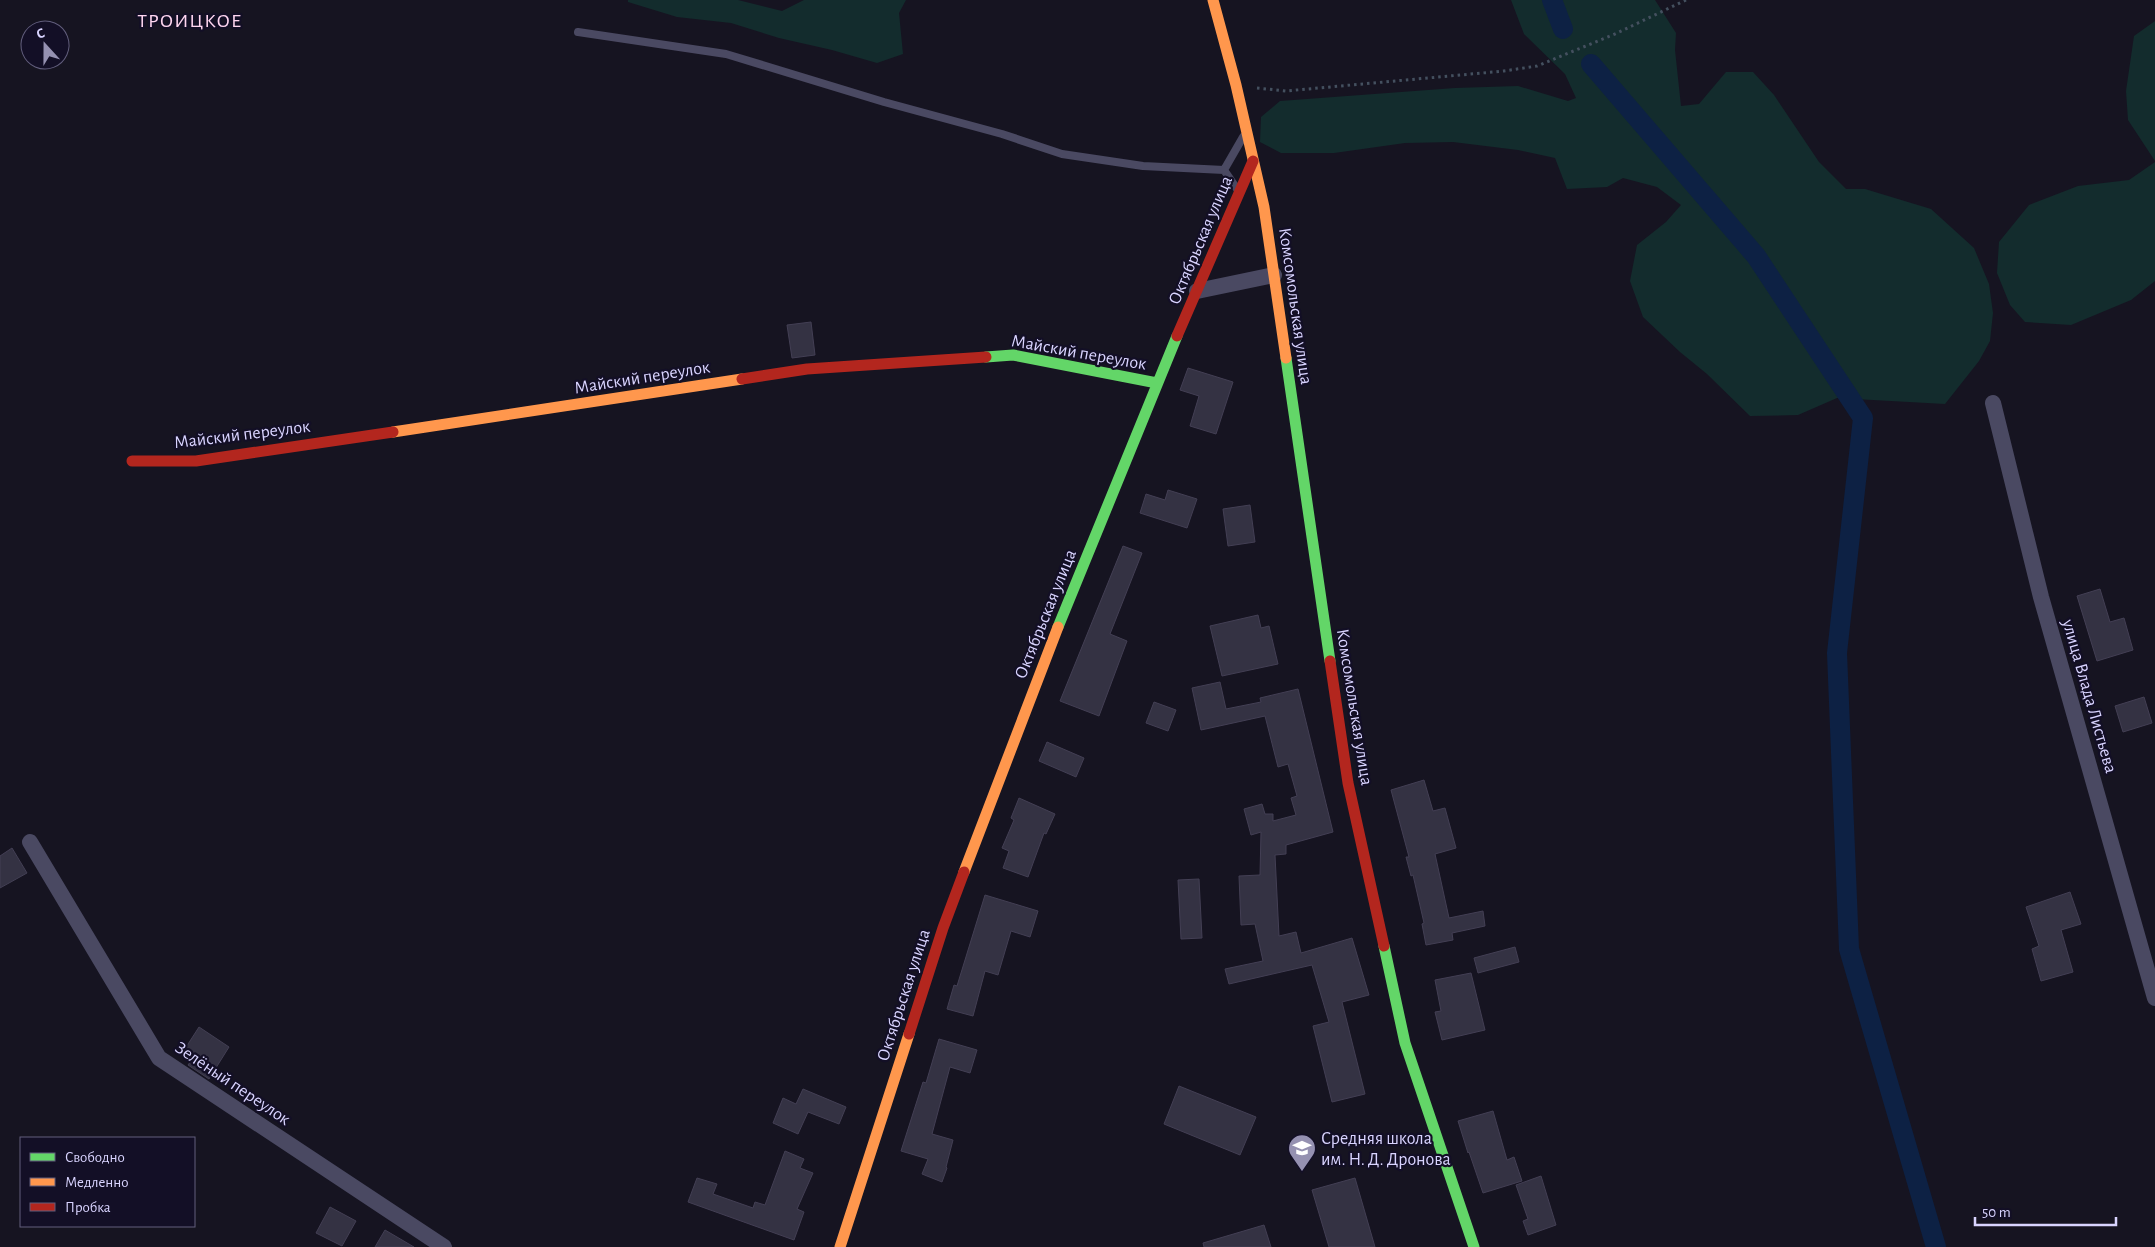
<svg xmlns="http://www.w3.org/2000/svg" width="2155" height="1247" viewBox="0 0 2155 1247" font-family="'Alegreya Sans',sans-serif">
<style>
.green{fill:#132c2d}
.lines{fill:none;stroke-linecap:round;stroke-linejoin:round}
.canal{stroke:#0d2144;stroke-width:20}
.building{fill:#343243;stroke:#433f54}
.path{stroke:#44505f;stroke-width:3;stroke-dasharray:2.5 4;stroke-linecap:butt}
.lane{stroke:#4a4962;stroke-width:8}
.street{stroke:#4a4962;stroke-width:16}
.fast{stroke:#63d668;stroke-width:11}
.slow{stroke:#ff974d;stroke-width:11}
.jam{stroke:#b3261e;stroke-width:11}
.labels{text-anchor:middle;stroke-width:4.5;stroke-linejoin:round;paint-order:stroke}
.street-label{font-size:18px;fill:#d9d4ff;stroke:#130f26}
.poi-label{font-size:18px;fill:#d9d4ff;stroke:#130f26;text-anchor:start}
.quarter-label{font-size:20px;letter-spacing:1px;fill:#ffd6f0;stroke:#130f26}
</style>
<rect width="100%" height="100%" fill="#161421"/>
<path class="green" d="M 628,0 L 738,0 L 782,11 L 804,0 L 906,0 L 899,13 L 903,54 L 877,63 L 832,50 L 779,38 L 731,23 L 677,17 L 628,2 Z
M 1511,0 L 1655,0 L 1676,33 L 1675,50 L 1681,106 L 1699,104 L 1726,72 L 1753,72 L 1774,95 L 1819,162 L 1846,189 L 1865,189 L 1931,209 L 1974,248 L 1989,284 L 1993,313 L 1990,341 L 1979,361 L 1945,404 L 1837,398 L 1798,415 L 1750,416 L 1707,374 L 1680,352 L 1643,317 L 1630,281 L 1637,245 L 1666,222 L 1681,205 L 1657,187 L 1623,178 L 1607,187 L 1567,189 L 1555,158 L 1518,150 L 1453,142 L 1405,143 L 1334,153 L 1281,153 L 1260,142 L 1261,117 L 1280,101 L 1455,88 L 1518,86 L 1568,101 L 1576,98 L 1565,74 L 1524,34 Z
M 2155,21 L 2155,161 L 2128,120 L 2126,91 L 2134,36 Z
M 2155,162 L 2155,281 L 2131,300 L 2071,325 L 2025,322 L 2010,305 L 1997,273 L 1999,242 L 2029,205 L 2078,186 L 2129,180 Z"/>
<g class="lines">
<path class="canal" d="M 1552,0 L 1563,29
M 1591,64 L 1756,256 L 1863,418 L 1837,653 L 1849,949 L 1936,1247"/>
</g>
<path class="building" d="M 811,322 L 815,355 L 792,358 L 787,325 Z
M 1188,368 L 1233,382 L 1216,434 L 1190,426 L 1199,396 L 1180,390 Z
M 1168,490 L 1197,499 L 1187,528 L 1140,513 L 1146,494 L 1165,500 Z
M 1250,505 L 1255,542 L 1228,546 L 1223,509 Z
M 1123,546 L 1142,553 L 1110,634 L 1127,641 L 1099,716 L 1060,701 Z
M 2100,589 L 2110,622 L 2124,618 L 2133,650 L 2097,661 L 2077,596 Z
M 1258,615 L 1261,628 L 1269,626 L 1278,664 L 1222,676 L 1210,626 Z
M 1220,682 L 1226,709 L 1261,702 L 1260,698 L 1298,689 L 1333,832 L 1286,845 L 1286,854 L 1275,855 L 1279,936 L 1296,932 L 1301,953 L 1352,938 L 1369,995 L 1342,1002 L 1365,1094 L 1332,1102 L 1313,1026 L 1329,1022 L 1312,965 L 1229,984 L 1225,969 L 1263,961 L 1255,924 L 1241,925 L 1239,876 L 1260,875 L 1261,832 L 1251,835 L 1244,809 L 1262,804 L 1265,814 L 1273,814 L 1273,821 L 1296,815 L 1291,798 L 1297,796 L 1288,764 L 1278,767 L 1265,716 L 1201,730 L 1192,688 Z
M 2144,697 L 2152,723 L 2123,732 L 2115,706 Z
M 1154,702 L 1176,710 L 1168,731 L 1146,723 Z
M 1047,742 L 1084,758 L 1076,777 L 1039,761 Z
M 1424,780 L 1433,811 L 1445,808 L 1456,848 L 1435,854 L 1449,918 L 1483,911 L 1485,926 L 1452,933 L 1453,940 L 1426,945 L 1422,924 L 1424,923 L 1413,875 L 1411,876 L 1406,857 L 1409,857 L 1391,790 Z
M 1019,798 L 1055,814 L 1046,834 L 1044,833 L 1028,877 L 1003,868 L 1009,851 L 1002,848 L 1014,820 L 1011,818 Z
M 12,848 L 27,873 L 0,888 L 0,856 Z
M 1199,879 L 1202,938 L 1181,939 L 1178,880 Z
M 2070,892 L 2081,924 L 2061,930 L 2073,972 L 2041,981 L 2032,949 L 2039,946 L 2026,907 Z
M 985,895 L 1038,911 L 1030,937 L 1011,931 L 998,975 L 985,971 L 973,1016 L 947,1009 L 954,985 L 957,986 Z
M 1515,947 L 1519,962 L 1478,973 L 1474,958 Z
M 1471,973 L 1485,1030 L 1442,1040 L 1435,1012 L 1441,1011 L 1435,980 Z
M 199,1027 L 229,1047 L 209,1079 L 188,1065 L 191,1061 L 181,1055 Z
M 939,1039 L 977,1050 L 970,1073 L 950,1067 L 932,1134 L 953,1140 L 946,1167 L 947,1168 L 942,1182 L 922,1174 L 928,1159 L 901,1151 L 923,1082 L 926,1083 Z
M 1179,1086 L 1256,1117 L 1240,1155 L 1164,1124 Z
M 803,1089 L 846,1107 L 839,1124 L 808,1112 L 798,1134 L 773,1123 L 783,1098 L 796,1104 Z
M 1493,1111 L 1507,1160 L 1514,1157 L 1522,1181 L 1483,1193 L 1469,1152 L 1468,1153 L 1458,1121 Z
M 785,1151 L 804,1159 L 800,1168 L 813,1173 L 797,1209 L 804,1212 L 794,1240 L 688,1202 L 697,1178 L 717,1184 L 713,1194 L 753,1208 L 755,1202 L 765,1205 Z
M 1541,1176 L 1556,1225 L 1528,1235 L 1523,1221 L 1528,1219 L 1516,1185 Z
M 1355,1178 L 1375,1247 L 1329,1247 L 1312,1190 Z
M 330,1207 L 356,1221 L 342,1246 L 316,1233 Z
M 1264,1225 L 1271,1247 L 1204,1247 L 1203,1243 Z
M 385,1230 L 414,1247 L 375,1247 Z"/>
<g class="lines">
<path class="path" d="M 1257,88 L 1286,91 L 1504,71 L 1537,66 L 1615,34 L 1686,0"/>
<path class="lane" d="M 578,32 L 726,54 L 884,102 L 1002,134 L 1062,154 L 1143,166 L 1224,170 L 1243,137
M 1224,170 L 1237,189"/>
<path class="street" d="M 1197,291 L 1274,275
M 1993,403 L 2041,597 L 2155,998
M 30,842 L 159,1058 L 444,1247"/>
<path class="fast" d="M 986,357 L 1013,355 L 1157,383
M 1286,358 L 1330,661
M 1058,627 L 1177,336
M 1384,946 L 1405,1043 L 1474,1247"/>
<path class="slow" d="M 1213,0 L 1236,85 L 1264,207 L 1286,358
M 393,432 L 742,379
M 964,872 L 1058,627
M 840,1247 L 909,1034"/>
<path class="jam" d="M 1177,336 L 1253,161
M 742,379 L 807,369 L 986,357
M 132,461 L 196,461 L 393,432
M 1330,661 L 1348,783 L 1384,946
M 909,1034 L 943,928 L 964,872"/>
</g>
<defs>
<g id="school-pin" transform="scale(1.4375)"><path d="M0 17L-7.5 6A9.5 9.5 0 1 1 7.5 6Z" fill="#9591b1" stroke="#130f26"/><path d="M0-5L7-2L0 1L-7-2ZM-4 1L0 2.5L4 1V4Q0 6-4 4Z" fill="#fff"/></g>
</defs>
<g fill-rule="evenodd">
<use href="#school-pin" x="1302" y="1148"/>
</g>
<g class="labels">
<g class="street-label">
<text transform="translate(1200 240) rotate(-67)" y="6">Октябрьская улица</text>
<text transform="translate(1296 306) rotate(82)" y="6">Комсомольская улица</text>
<text transform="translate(1079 352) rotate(10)" y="6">Майский переулок</text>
<text transform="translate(642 377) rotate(-9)" y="6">Майский переулок</text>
<text transform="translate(242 434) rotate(-7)" y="6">Майский переулок</text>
<text transform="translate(1045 614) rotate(-68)" y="6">Октябрьская улица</text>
<text transform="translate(2090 696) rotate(74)" y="6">улица Влада Листьева</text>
<text transform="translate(1355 707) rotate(81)" y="6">Комсомольская улица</text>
<text transform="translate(903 995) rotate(-72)" y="6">Октябрьская улица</text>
<text transform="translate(233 1083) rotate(34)" y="6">Зелёный переулок</text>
</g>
<g class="poi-label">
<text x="1321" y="1144">Средняя школа<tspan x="1321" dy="21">им. Н. Д. Дронова</tspan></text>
</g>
<g class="quarter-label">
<text x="190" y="27">ТРОИЦКОЕ</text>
</g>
</g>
<rect x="20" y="1137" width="175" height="90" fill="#130f26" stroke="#625e7d"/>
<rect x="30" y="1153" width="25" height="8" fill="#63d668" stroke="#625e7d"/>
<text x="65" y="1162" font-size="15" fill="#d9d4ff">Свободно</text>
<rect x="30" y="1178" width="25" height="8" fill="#ff974d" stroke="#625e7d"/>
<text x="65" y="1187" font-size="15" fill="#d9d4ff">Медленно</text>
<rect x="30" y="1203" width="25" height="8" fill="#b3261e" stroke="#625e7d"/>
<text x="65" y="1212" font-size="15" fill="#d9d4ff">Пробка</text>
<g transform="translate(45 45) rotate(339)"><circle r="24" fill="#130f26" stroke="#625e7d"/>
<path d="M0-4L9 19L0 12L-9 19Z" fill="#9591b1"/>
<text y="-8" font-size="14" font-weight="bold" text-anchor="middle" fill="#d9d4ff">С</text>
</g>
<path d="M1975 1217v8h141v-8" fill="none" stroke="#d9d4ff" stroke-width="2.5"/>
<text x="1982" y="1217" font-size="15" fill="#d9d4ff" stroke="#130f26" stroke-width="4" paint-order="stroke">50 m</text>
</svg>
